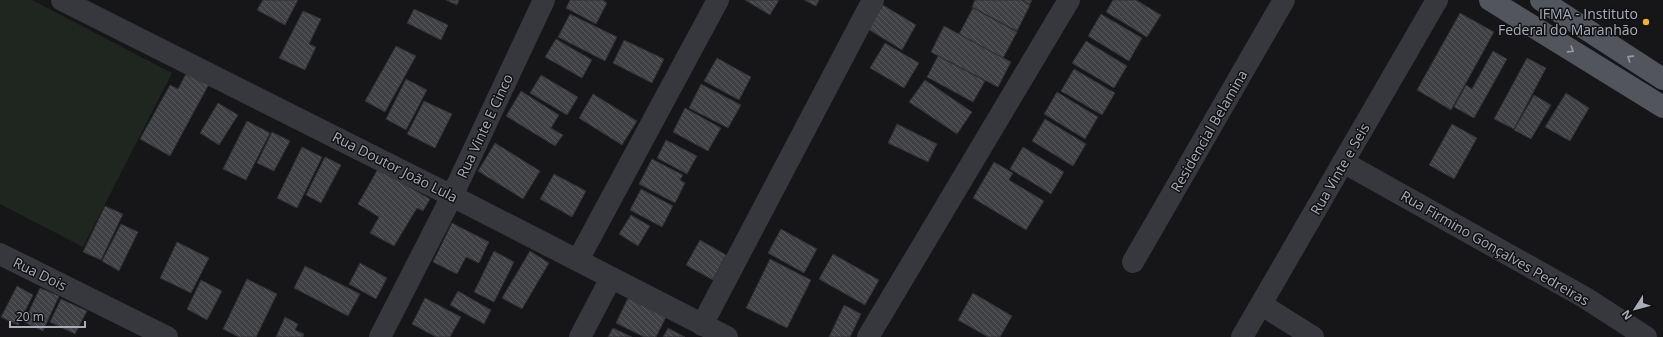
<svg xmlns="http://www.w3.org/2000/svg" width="1663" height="337" viewBox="0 0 1663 337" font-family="'Open Sans',sans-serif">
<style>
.grass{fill:#1e261f}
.building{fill:url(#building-back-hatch);stroke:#303034}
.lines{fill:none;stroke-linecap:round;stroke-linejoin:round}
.minor{stroke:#37383d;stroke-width:22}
.major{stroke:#53555c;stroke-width:22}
.oneway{stroke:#979ba6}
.poi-dot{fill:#f2b134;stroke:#111113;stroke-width:1.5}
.labels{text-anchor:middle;stroke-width:3;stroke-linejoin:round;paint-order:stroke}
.poi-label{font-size:14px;fill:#a8adb8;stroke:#111113;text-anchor:end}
.street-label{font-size:14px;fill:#a8adb8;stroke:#111113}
</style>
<defs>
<pattern id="building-back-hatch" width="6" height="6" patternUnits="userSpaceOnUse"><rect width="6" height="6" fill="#404145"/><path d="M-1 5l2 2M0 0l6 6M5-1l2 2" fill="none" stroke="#595a5e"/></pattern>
</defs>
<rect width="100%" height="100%" fill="#161618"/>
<path class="grass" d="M 0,0 L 32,0 L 172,73 L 83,247 L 0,204 Z"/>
<path class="building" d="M 263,0 L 298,0 L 285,25 L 257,10 Z
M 446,0 L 459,0 L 457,5 Z
M 570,0 L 603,0 L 607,3 L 596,24 L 566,8 Z
M 745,0 L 779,0 L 770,15 Z
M 804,0 L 819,0 L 816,6 Z
M 975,0 L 1021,0 L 1030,5 L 1017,31 L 972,7 Z
M 1022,0 L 1032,0 L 1030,4 Z
M 1113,0 L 1136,0 L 1161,15 L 1147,37 L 1106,12 Z
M 883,5 L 916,25 L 902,50 L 868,29 Z
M 973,8 L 1017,32 L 1003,58 L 959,34 Z
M 414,9 L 448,25 L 441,40 L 407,23 Z
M 303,11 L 321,19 L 309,44 L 316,47 L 305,70 L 279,58 Z
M 1460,13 L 1494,32 L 1451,110 L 1417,90 Z
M 570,14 L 617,37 L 605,61 L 558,37 Z
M 1101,14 L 1142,38 L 1129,61 L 1088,36 Z
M 944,26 L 1011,62 L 998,87 L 931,52 Z
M 556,39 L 592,60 L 582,78 L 545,57 Z
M 624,40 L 664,59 L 652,83 L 613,63 Z
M 1086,41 L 1127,66 L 1114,88 L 1072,63 Z
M 885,43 L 919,63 L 904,88 L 870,68 Z
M 396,46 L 416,56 L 385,112 L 365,101 Z
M 1493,51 L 1507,59 L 1474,118 L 1454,107 L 1466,85 L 1472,89 Z
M 938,56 L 985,81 L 973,102 L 927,77 Z
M 717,58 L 751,77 L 739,100 L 704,81 Z
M 1527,58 L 1546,68 L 1514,129 L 1494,119 Z
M 1074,69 L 1115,93 L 1102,115 L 1061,91 Z
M 187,72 L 209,84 L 170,156 L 140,139 L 170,85 L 178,89 Z
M 541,75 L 578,97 L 567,115 L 530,93 Z
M 406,79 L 427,90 L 406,130 L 386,119 Z
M 925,80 L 972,112 L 957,134 L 909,102 Z
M 701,84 L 741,105 L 728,128 L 689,108 Z
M 521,91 L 559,115 L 551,128 L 563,135 L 555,146 L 506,116 Z
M 1057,92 L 1098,117 L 1085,139 L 1044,114 Z
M 1566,93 L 1589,108 L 1570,141 L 1545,127 Z
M 593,94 L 637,121 L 622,145 L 579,118 Z
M 1534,95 L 1551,105 L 1531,139 L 1514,130 Z
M 424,101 L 452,114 L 435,148 L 407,134 Z
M 218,103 L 238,115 L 219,145 L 200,133 Z
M 685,108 L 721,128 L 708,151 L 673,132 Z
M 1045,119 L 1086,144 L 1073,166 L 1032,141 Z
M 247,121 L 270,133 L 246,180 L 223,169 Z
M 897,124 L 937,144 L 928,162 L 888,143 Z
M 1452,124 L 1477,138 L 1454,179 L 1429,165 Z
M 272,132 L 290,141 L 274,171 L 257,163 Z
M 666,140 L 697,156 L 687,174 L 657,158 Z
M 495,143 L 540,171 L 523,199 L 478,171 Z
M 302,147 L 322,157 L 297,208 L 277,198 Z
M 1023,147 L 1064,172 L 1051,194 L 1010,169 Z
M 325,157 L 341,165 L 321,203 L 306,195 Z
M 652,159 L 683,175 L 680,180 L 685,183 L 675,203 L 639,184 Z
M 994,162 L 1013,173 L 1009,180 L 1044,201 L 1026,230 L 973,198 Z
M 378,169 L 430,199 L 423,211 L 417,208 L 394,246 L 370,233 L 379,217 L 358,204 Z
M 554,174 L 586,191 L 572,217 L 540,199 Z
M 641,189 L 673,206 L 662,227 L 630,210 Z
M 105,206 L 123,214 L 101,260 L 83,252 Z
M 631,215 L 650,226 L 638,246 L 619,234 Z
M 452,223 L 489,242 L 479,263 L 466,257 L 457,274 L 433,262 Z
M 121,224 L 138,232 L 119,271 L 102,261 Z
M 781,229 L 817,249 L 804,273 L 768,253 Z
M 700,240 L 726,255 L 713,280 L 686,265 Z
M 177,242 L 209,258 L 191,293 L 160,278 Z
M 494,251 L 514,262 L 494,302 L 474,292 Z
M 530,251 L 549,263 L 522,309 L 502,298 Z
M 833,254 L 879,280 L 865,305 L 819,279 Z
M 770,259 L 811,280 L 787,328 L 746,308 Z
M 360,263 L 387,278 L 376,299 L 349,284 Z
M 305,266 L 360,294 L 348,316 L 294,288 Z
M 247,279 L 277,294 L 256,337 L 239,337 L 223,329 Z
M 201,280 L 222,291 L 207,320 L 187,309 Z
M 17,286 L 33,295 L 18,325 L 1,317 Z
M 40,288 L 59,296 L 43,331 L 24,322 Z
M 458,291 L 491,310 L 484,324 L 450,305 Z
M 973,293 L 1012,316 L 1000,337 L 988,337 L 958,320 Z
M 425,298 L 461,317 L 450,337 L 436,337 L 412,324 Z
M 628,298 L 666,317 L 656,337 L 644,337 L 616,323 Z
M 61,299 L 87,311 L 75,334 L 50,322 Z
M 844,305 L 861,314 L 850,337 L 829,337 Z
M 285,317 L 298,324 L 295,330 L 304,334 L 303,337 L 276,337 Z
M 613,328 L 632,337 L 608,337 Z
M 668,328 L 685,337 L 663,337 Z"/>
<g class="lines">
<path class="minor" d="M 62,0 L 452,196 L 727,337
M 1343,162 L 1584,297 L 1646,337
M 0,254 L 167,337
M 578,260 L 718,0
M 1133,262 L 1284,0
M 1262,305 L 1313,337
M 702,325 L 873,0
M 380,337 L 452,196 L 544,0
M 580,337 L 611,278
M 868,337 L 1069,0
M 1242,337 L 1437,0"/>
<path class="major" d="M 1490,0 L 1663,107
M 1541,0 L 1663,79"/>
</g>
<defs><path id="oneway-chevron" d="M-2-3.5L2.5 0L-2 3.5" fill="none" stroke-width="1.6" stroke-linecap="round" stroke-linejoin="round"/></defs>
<g class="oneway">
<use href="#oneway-chevron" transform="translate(1571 50) rotate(32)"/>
<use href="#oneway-chevron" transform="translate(1630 58) rotate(-147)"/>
</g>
<circle class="poi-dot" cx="1646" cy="22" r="4"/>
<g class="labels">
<g class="poi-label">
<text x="1638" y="19">IFMA - Instituto<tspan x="1638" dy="16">Federal do Maranhão</tspan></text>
</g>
<g class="street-label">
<text transform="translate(485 126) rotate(-65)" y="5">Rua Vinte E Cinco</text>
<text transform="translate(1209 131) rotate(-60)" y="5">Residencial Belamina</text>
<text transform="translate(395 167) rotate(27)" y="5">Rua Doutor João Lula</text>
<text transform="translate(1340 169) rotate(-60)" y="5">Rua Vinte e Seis</text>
<text transform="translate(1495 248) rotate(30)" y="5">Rua Firmino Gonçalves Pedreiras</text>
<text transform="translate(40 274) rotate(26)" y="5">Rua Dois</text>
</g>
</g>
<g transform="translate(1635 309) rotate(234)" stroke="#111113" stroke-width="3" paint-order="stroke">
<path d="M0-3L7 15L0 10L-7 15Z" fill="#a8adb8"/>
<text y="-6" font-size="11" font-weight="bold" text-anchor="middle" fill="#a8adb8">N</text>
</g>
<path d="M10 321v6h75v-6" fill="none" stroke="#a8adb8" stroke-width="2"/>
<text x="16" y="321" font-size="12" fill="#a8adb8" stroke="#111113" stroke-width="3" paint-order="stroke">20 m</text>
</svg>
